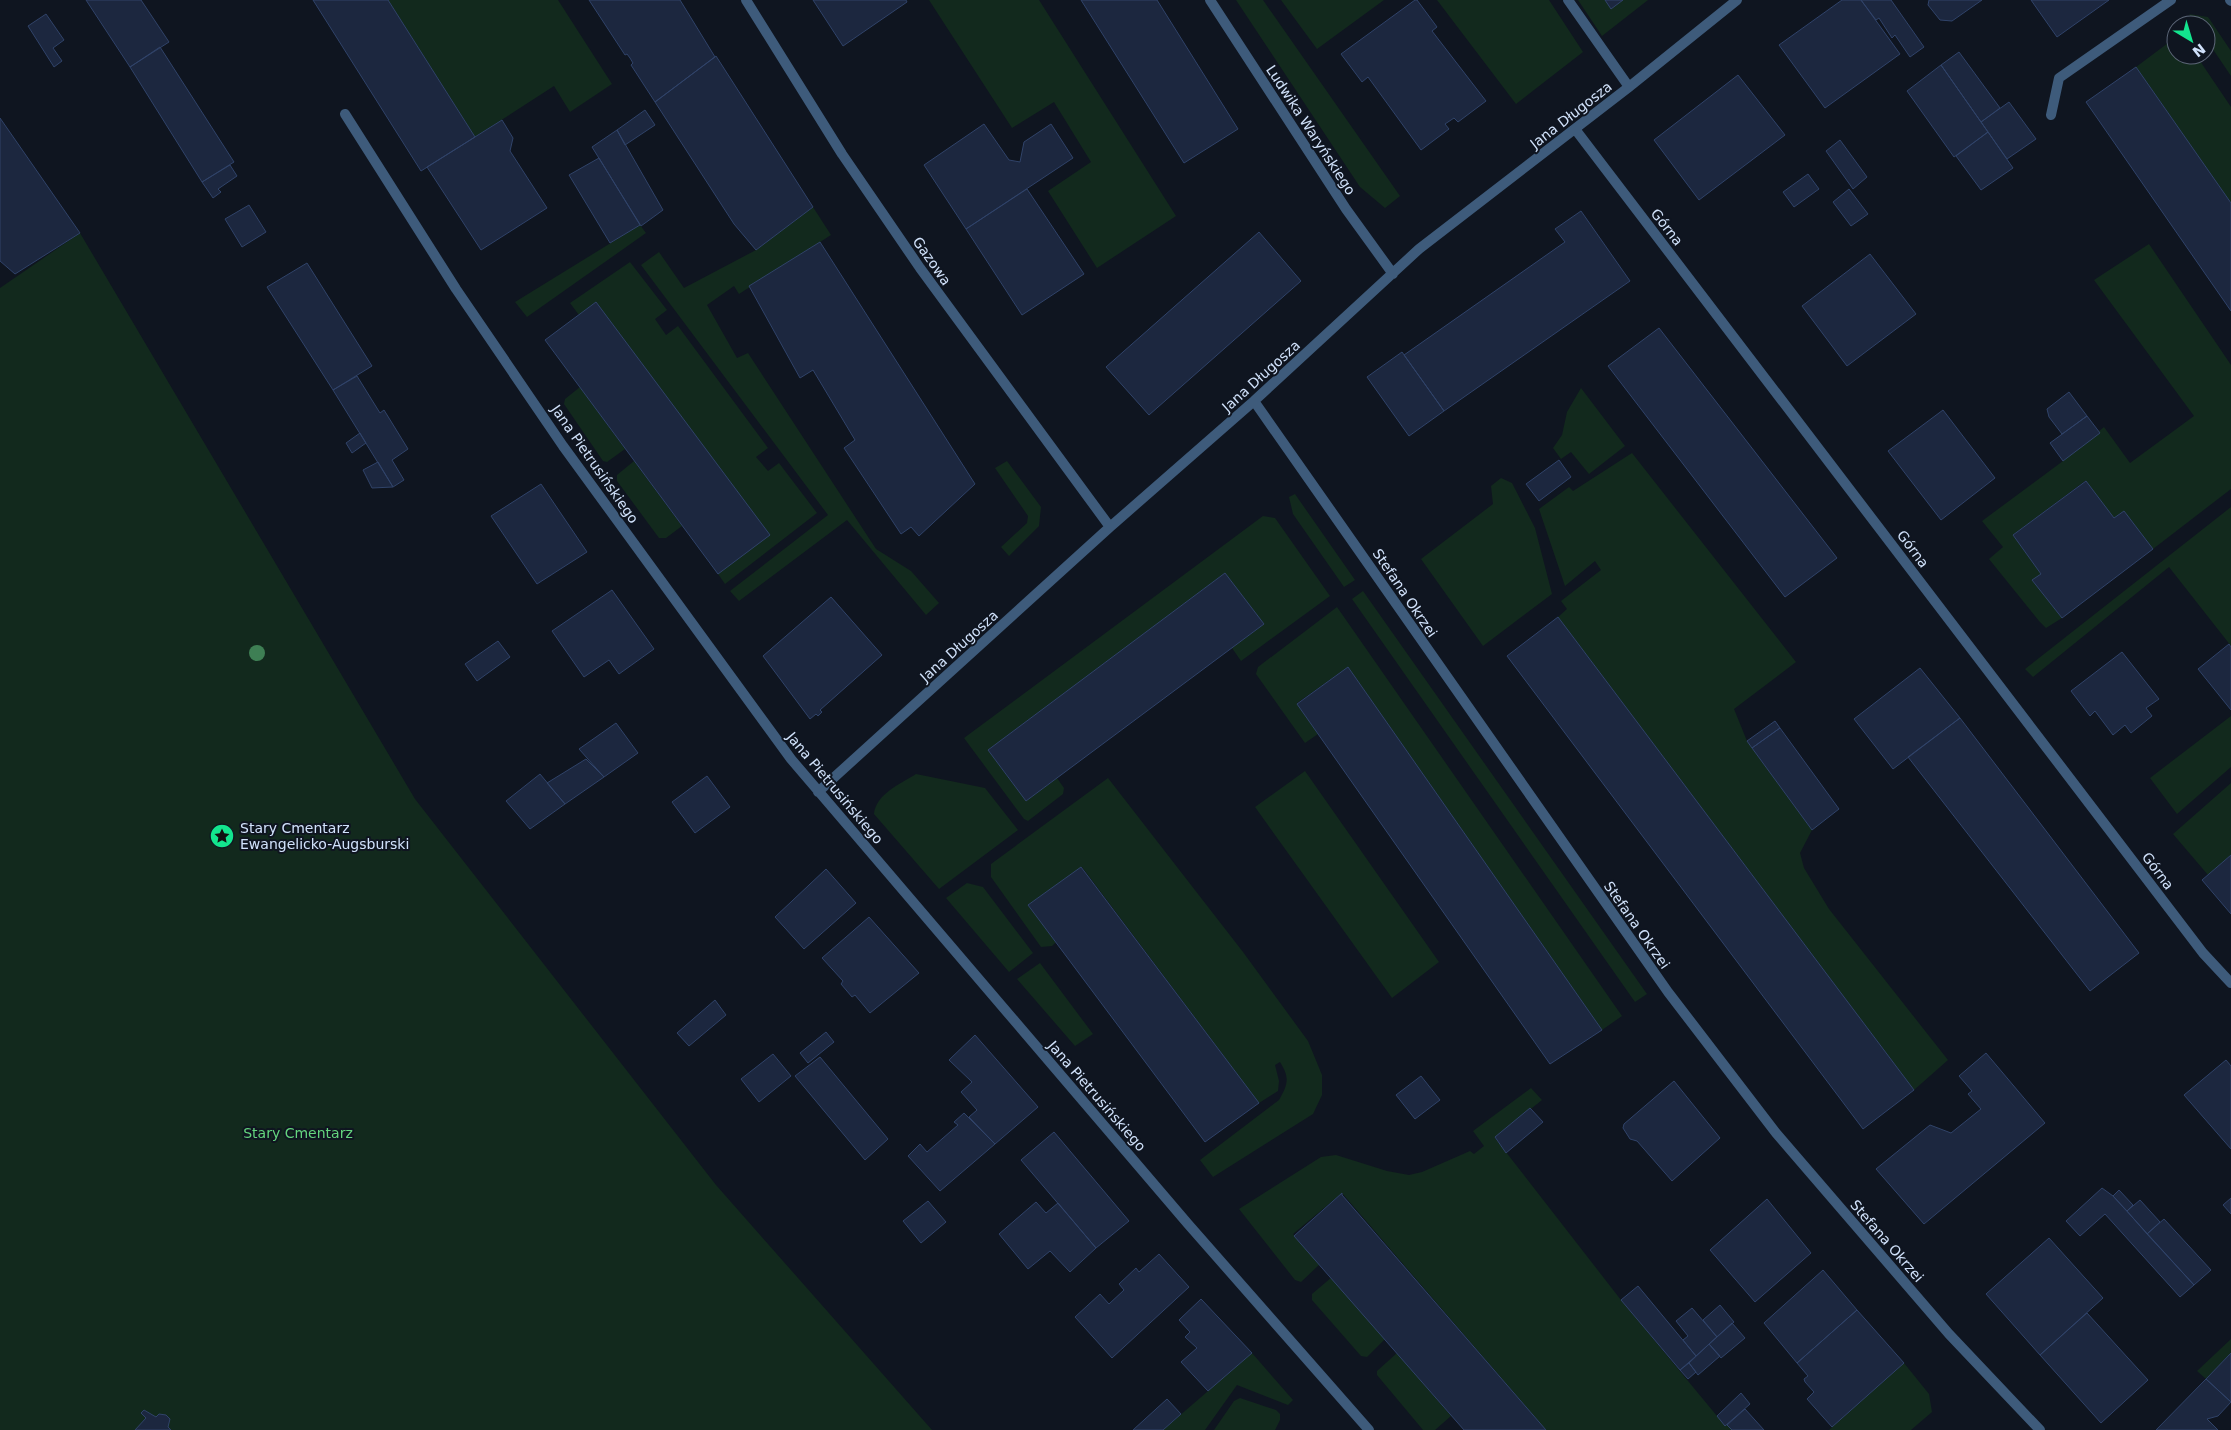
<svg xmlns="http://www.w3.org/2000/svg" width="2231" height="1430" viewBox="0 0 2231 1430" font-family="'DejaVu Sans',sans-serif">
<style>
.green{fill:#12291d}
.building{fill:#1c273f;stroke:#304369}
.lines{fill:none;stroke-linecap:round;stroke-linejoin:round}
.service{stroke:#3e5b7b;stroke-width:10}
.minor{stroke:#3e5b7b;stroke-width:10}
.tertiary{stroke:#3e5b7b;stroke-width:10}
.tree{fill:#3e7f54}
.labels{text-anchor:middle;stroke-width:4;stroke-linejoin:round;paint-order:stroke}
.street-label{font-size:14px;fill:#d1e2fb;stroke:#0f1520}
.poi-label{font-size:14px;fill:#d1e2fb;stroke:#0f1520;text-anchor:start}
.park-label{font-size:14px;fill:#64d57e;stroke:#0f1520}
</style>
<rect width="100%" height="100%" fill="#0f1520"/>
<path class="green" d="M 388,0 L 558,0 L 612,84 L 570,112 L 554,86 L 475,137 Z
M 929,0 L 1039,0 L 1176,216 L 1097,268 L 1048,191 L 1091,162 L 1054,102 L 1012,128 Z
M 1236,0 L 1263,0 L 1400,196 L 1385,208 L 1360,187 Z
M 1281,0 L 1384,0 L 1317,49 Z
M 1437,0 L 1549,0 L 1583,52 L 1516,104 Z
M 1578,0 L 1605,0 L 1611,8 L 1623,0 L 1648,0 L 1602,36 Z
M 2189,14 L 2208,17 L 2231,51 L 2231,76 L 2206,39 L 2206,25 L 2196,25 Z
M 2176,37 L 2176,55 L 2196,55 L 2231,107 L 2231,203 L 2136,67 Z
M 813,207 L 831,235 L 739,294 L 734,286 L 707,305 L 737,358 L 748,353 L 876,549 L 911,571 L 939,603 L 926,615 L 847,520 L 739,601 L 730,591 L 828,515 L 641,265 L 659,252 L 684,288 L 756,250 Z
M 640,225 L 646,233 L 527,317 L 515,302 Z
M 80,233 L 415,799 L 716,1185 L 932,1430 L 0,1430 L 0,288 Z
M 2149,244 L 2231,365 L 2231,489 L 2153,549 L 2124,511 L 2114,518 L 2085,481 L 2013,535 L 2041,574 L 2033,581 L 2062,618 L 2046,628 L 2039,621 L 1989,559 L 2003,547 L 1982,521 L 2063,461 L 2104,427 L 2130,463 L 2194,416 L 2094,280 Z
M 630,262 L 667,310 L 655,319 L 666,335 L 678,326 L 768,448 L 756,457 L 768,471 L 779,463 L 817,513 L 725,584 L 718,574 L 769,535 L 596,302 L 579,315 L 570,303 Z
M 580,387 L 625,449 L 607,462 L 603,461 L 564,404 L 565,399 Z
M 1581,388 L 1625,446 L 1589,474 L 1571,452 L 1561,459 L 1553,448 L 1562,435 L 1567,412 Z
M 1632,453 L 1796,662 L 1734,709 L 1747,741 L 1812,830 L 1800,853 L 1804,868 L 1829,909 L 1948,1060 L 1914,1090 L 1558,617 L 1567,609 L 1561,601 L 1601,570 L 1595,561 L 1565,586 L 1539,509 L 1569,487 L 1573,491 Z
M 634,461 L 682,526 L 666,538 L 659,538 L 617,481 L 617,475 Z
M 1007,461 L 1041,507 L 1039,526 L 1009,556 L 1001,547 L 1027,523 L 1028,516 L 995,468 Z
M 1501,478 L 1512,483 L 1535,528 L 1552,594 L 1483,646 L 1421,559 L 1493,504 L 1491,486 Z
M 1295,494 L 1355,580 L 1344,587 L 1293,514 L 1289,497 Z
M 2231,507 L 2231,646 L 2169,567 L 2033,677 L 2025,669 Z
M 1263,516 L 1275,518 L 1330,596 L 1241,661 L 1232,648 L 1264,624 L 1225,573 L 988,750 L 1026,801 L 1057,778 L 1064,788 L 1063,794 L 1028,821 L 1024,819 L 964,738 Z
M 1363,591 L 1647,994 L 1635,1002 L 1352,599 Z
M 1337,607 L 1622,1016 L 1602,1030 L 1348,667 L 1297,703 L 1318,734 L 1305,743 L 1256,674 L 1258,667 Z
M 2231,716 L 2231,767 L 2177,814 L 2150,778 Z
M 1305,771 L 1439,962 L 1392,998 L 1255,807 Z
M 916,774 L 985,788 L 1018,830 L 939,889 L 874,814 C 876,794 900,784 916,774 Z
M 1108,778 L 1243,952 L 1308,1041 L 1322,1075 L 1322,1095 L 1313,1114 L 1213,1177 L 1200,1160 L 1279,1100 C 1288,1084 1290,1078 1280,1062 L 1275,1065 L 1279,1081 L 1278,1091 L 1259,1103 L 1082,867 L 1028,905 L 1056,942 L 1052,946 L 1041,947 L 991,877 L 991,864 Z
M 2231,783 L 2231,855 L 2208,875 L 2173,834 Z
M 967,883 L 983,887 L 1033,953 L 1009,972 L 946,898 Z
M 1040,963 L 1093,1034 L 1075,1046 L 1017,979 Z
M 1531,1088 L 1542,1100 L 1495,1138 L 1621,1300 L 1717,1416 L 1732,1430 L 1546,1430 L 1342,1193 L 1293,1234 L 1320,1264 L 1301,1282 L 1295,1280 L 1239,1209 L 1321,1157 L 1336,1155 L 1387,1171 L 1409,1175 L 1422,1172 L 1470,1151 L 1474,1154 L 1484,1146 L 1473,1131 Z
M 1332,1277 L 1385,1339 L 1367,1357 L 1361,1356 L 1312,1300 L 1312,1294 Z
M 2231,1339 L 2231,1353 L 2206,1379 L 2197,1371 Z
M 1252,1353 L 1293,1400 L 1288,1405 L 1237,1385 L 1205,1430 L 1163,1430 Z
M 1397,1353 L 1451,1416 L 1435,1430 L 1423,1430 L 1377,1375 L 1377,1371 Z
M 1904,1363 L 1929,1394 L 1932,1412 L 1911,1430 L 1829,1430 Z
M 1240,1398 L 1276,1410 L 1280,1414 L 1280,1420 L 1275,1430 L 1214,1430 L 1234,1401 Z"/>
<path class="building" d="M 86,0 L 141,0 L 169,42 L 130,67 Z
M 313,0 L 388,0 L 475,137 L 421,171 Z
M 589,0 L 680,0 L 715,57 L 655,102 L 631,65 L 633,63 L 630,58 L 627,54 L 625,55 Z
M 813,0 L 906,0 L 907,2 L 843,46 Z
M 1081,0 L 1157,0 L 1238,129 L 1184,163 Z
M 1415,0 L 1417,0 L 1437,27 L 1432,31 L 1486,101 L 1458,122 L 1454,118 L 1445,124 L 1449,129 L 1421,150 L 1368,77 L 1362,82 L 1341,54 Z
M 1605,0 L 1623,0 L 1611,9 Z
M 1842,0 L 1861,0 L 1900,54 L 1825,108 L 1779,45 Z
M 1861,0 L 1891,0 L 1924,47 L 1910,57 L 1895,35 L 1892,38 L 1879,18 L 1876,20 Z
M 1929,0 L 1982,0 L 1952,21 L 1940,20 L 1928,5 Z
M 2031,0 L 2109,0 L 2057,37 Z
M 46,14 L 64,40 L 53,48 L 62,61 L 54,67 L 28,26 Z
M 160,47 L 234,162 L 202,182 L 130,67 Z
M 1959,52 L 2000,108 L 1981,122 L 1941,65 Z
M 716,56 L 813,207 L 756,250 L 734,224 L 655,102 Z
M 1941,65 L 1988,132 L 1954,157 L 1907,91 Z
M 2136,67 L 2231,203 L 2231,311 L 2086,102 Z
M 1738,75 L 1785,135 L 1699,200 L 1654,140 Z
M 2009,102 L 2036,139 L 2007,159 L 1981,122 Z
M 645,110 L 655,125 L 625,145 L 617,130 Z
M 0,118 L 80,233 L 15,274 L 0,261 Z
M 502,120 L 513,138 L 510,151 L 547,208 L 481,250 L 427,167 Z
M 984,124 L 1009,160 L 1020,162 L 1024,142 L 1051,124 L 1073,158 L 966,229 L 924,165 Z
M 617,130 L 663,210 L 641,226 L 592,147 Z
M 1988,132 L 2013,168 L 1981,190 L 1956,156 Z
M 1840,140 L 1867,177 L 1853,189 L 1826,151 Z
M 599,158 L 640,225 L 610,243 L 569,175 Z
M 230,165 L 237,176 L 218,189 L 221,192 L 213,198 L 202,182 Z
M 1808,174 L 1819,189 L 1794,207 L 1783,192 Z
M 1027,189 L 1084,274 L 1022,315 L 966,229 Z
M 1849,189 L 1868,214 L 1851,226 L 1833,202 Z
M 249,205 L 266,232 L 242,247 L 225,219 Z
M 1581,211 L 1630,281 L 1444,411 L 1404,355 L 1565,242 L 1555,229 Z
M 1259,232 L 1301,281 L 1149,415 L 1106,367 Z
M 820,242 L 975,484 L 919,536 L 911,527 L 901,534 L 844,448 L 855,440 L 813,370 L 800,378 L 749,286 Z
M 1870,254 L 1916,314 L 1847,366 L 1802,306 Z
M 307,263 L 372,366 L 333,390 L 267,287 Z
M 596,302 L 770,535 L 718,574 L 545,340 Z
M 1659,328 L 1837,558 L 1785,597 L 1608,366 Z
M 1402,352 L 1444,411 L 1409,436 L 1367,377 Z
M 357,376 L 380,413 L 384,410 L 408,449 L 392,460 L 404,480 L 393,487 L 333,390 Z
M 2069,392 L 2087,416 L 2062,434 L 2049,417 L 2047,409 Z
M 1943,410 L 1995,478 L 1941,520 L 1888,451 Z
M 2087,416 L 2100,433 L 2063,461 L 2050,443 Z
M 360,433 L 366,443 L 352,453 L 346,443 Z
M 1559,460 L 1571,477 L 1539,501 L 1526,484 Z
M 378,462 L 393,487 L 372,488 L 363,470 Z
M 2086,481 L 2114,518 L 2124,511 L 2153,549 L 2062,618 L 2032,580 L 2041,574 L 2013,535 Z
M 541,484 L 587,552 L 537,584 L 491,516 Z
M 1225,573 L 1264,624 L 1026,801 L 988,750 Z
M 612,590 L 654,649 L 619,674 L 609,660 L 584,677 L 552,631 Z
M 831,597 L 882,655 L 820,710 L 822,712 L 818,716 L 816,714 L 810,719 L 763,656 Z
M 1558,617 L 1914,1090 L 1863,1129 L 1507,656 Z
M 498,641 L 510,657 L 477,681 L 465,664 Z
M 2229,644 L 2231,647 L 2231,710 L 2198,669 Z
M 2122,652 L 2159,699 L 2146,708 L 2152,716 L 2131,733 L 2125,725 L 2113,735 L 2095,711 L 2090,716 L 2071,691 Z
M 1348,667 L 1602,1030 L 1550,1064 L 1297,704 Z
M 1920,668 L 1960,718 L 1893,769 L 1854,719 Z
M 1960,718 L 2139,953 L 2090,991 L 1908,757 Z
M 1775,721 L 1780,728 L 1752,748 L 1747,741 Z
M 616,723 L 638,753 L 604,777 L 579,749 Z
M 1780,728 L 1839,809 L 1812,830 L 1752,748 Z
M 586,759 L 604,777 L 565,804 L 547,783 Z
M 540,774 L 565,804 L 530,829 L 506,801 Z
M 707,776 L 730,807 L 695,833 L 672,802 Z
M 2231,855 L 2231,914 L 2202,880 Z
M 1081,867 L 1259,1103 L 1205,1142 L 1028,905 Z
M 826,869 L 856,903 L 804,949 L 775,917 Z
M 869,917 L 919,973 L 870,1013 L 855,995 L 852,997 L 841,984 L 843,981 L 822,958 Z
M 715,1000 L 726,1015 L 689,1046 L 677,1033 Z
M 826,1032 L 834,1042 L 808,1063 L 800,1053 Z
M 975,1035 L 1038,1107 L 995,1144 L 969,1117 L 977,1110 L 961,1092 L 972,1082 L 949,1060 Z
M 1986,1053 L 2045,1123 L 1924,1224 L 1876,1169 L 1930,1125 L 1951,1133 L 1981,1109 L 1968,1094 L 1972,1091 L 1959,1076 Z
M 773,1054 L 791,1076 L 759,1102 L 741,1079 Z
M 820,1057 L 888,1139 L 865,1160 L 795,1076 Z
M 2226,1060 L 2231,1066 L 2231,1149 L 2184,1095 Z
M 1421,1076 L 1440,1100 L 1415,1119 L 1396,1095 Z
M 1674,1081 L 1720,1138 L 1672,1181 L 1637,1141 L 1630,1139 L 1623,1128 L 1624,1124 Z
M 1530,1108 L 1543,1122 L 1506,1153 L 1495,1137 Z
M 964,1113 L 995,1144 L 940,1191 L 908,1156 L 920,1144 L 927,1152 L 958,1125 L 954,1122 Z
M 1054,1132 L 1129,1221 L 1096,1248 L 1021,1160 Z
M 2102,1188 L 2113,1196 L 2194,1285 L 2180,1297 L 2105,1214 L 2080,1236 L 2066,1221 Z
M 2119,1190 L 2133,1205 L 2127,1211 L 2113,1196 Z
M 1342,1193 L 1342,1195 L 1546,1430 L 1464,1430 L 1294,1236 Z
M 2231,1198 L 2231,1214 L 2223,1205 Z
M 1767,1199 L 1811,1253 L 1755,1302 L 1710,1250 Z
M 2140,1200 L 2160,1222 L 2147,1234 L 2127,1211 Z
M 928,1201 L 946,1222 L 921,1243 L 903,1221 Z
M 1036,1202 L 1046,1213 L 1058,1203 L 1096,1248 L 1070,1272 L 1050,1251 L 1028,1269 L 999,1234 Z
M 2164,1219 L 2211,1270 L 2194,1285 L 2147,1234 Z
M 2049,1238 L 2103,1298 L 2040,1355 L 1986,1294 Z
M 1159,1254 L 1189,1287 L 1112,1358 L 1075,1317 L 1100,1294 L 1109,1304 L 1124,1290 L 1119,1284 L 1136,1268 L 1139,1272 Z
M 1823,1270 L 1857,1310 L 1797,1363 L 1764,1323 Z
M 1638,1286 L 1696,1356 L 1680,1370 L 1621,1300 Z
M 1201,1299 L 1252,1353 L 1208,1391 L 1181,1362 L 1197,1348 L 1185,1337 L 1190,1332 L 1179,1320 Z
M 1720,1305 L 1734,1322 L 1717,1337 L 1703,1320 Z
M 1692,1308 L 1717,1337 L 1696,1356 L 1683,1340 L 1688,1336 L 1676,1321 Z
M 1857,1310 L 1904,1363 L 1832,1427 L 1807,1399 L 1814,1392 L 1805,1382 L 1804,1379 L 1808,1376 L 1797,1363 Z
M 2087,1313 L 2148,1380 L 2101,1423 L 2040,1355 Z
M 1732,1323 L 1745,1338 L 1721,1358 L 1709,1344 Z
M 1709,1344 L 1720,1356 L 1698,1375 L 1689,1363 Z
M 2231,1353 L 2231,1402 L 2206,1379 Z
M 1689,1363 L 1696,1372 L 1688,1379 L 1680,1370 Z
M 2206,1379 L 2231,1402 L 2218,1416 L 2207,1419 L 2218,1430 L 2156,1430 Z
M 1741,1393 L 1750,1404 L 1725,1426 L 1717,1416 Z
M 1167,1399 L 1181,1414 L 1163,1430 L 1133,1430 Z
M 1745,1409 L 1764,1430 L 1732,1430 L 1727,1425 Z
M 144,1410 L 156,1417 L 159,1414 L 166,1415 L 170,1419 L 168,1427 L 171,1430 L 135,1430 L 146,1418 L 141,1413 Z"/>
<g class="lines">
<path class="service" d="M 2051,115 L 2059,78 L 2171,0"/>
<path class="minor" d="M 746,0 L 842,154 L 920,268 L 1110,527
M 1210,0 L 1346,209 L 1393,274
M 1568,0 L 1629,87
M 345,114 L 456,289 L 563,446 L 791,759 L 1188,1224 L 1369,1430
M 1575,129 L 2203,953 L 2231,983
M 1254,401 L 1668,992 L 1776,1133 L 1949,1334 L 2040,1430
M 818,792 L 1110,527 L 1254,401 L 1419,249 L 1629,87 L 1737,0"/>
<path class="tertiary" d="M 2230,0 L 2231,1"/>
</g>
<circle class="tree" cx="257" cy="653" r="8"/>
<defs>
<g id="sight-disc" transform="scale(1.25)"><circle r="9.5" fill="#13e58e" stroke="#0f1520"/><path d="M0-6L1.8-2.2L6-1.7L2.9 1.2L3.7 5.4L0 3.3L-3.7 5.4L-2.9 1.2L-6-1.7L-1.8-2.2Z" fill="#111"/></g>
</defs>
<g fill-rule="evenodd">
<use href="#sight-disc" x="222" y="836"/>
</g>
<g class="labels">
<g class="street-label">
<text transform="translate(1571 115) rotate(-38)" y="5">Jana Długosza</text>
<text transform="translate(1311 130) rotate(57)" y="5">Ludwika Waryńskiego</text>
<text transform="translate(1667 227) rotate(52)" y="5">Górna</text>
<text transform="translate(932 261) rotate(55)" y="5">Gazowa</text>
<text transform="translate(1261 376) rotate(-42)" y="5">Jana Długosza</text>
<text transform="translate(595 464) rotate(55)" y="5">Jana Pietrusińskiego</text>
<text transform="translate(1913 549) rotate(53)" y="5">Górna</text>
<text transform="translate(1405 593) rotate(56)" y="5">Stefana Okrzei</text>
<text transform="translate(959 646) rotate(-42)" y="5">Jana Długosza</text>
<text transform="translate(835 788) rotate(50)" y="5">Jana Pietrusińskiego</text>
<text transform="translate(2158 871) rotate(53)" y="5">Górna</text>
<text transform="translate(1637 925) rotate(55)" y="5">Stefana Okrzei</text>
<text transform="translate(1097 1096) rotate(49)" y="5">Jana Pietrusińskiego</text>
<text transform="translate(1887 1241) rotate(49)" y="5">Stefana Okrzei</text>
</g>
<g class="poi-label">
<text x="240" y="833">Stary Cmentarz<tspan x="240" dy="16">Ewangelicko-Augsburski</tspan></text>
</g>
<g class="park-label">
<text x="298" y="1138">Stary Cmentarz</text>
</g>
</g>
<g transform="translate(2191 40) rotate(142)"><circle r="24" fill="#0f1520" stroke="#5d6778"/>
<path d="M0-4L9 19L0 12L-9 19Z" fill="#13e58e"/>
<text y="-8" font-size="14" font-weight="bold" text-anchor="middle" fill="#d1e2fb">N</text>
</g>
</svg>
